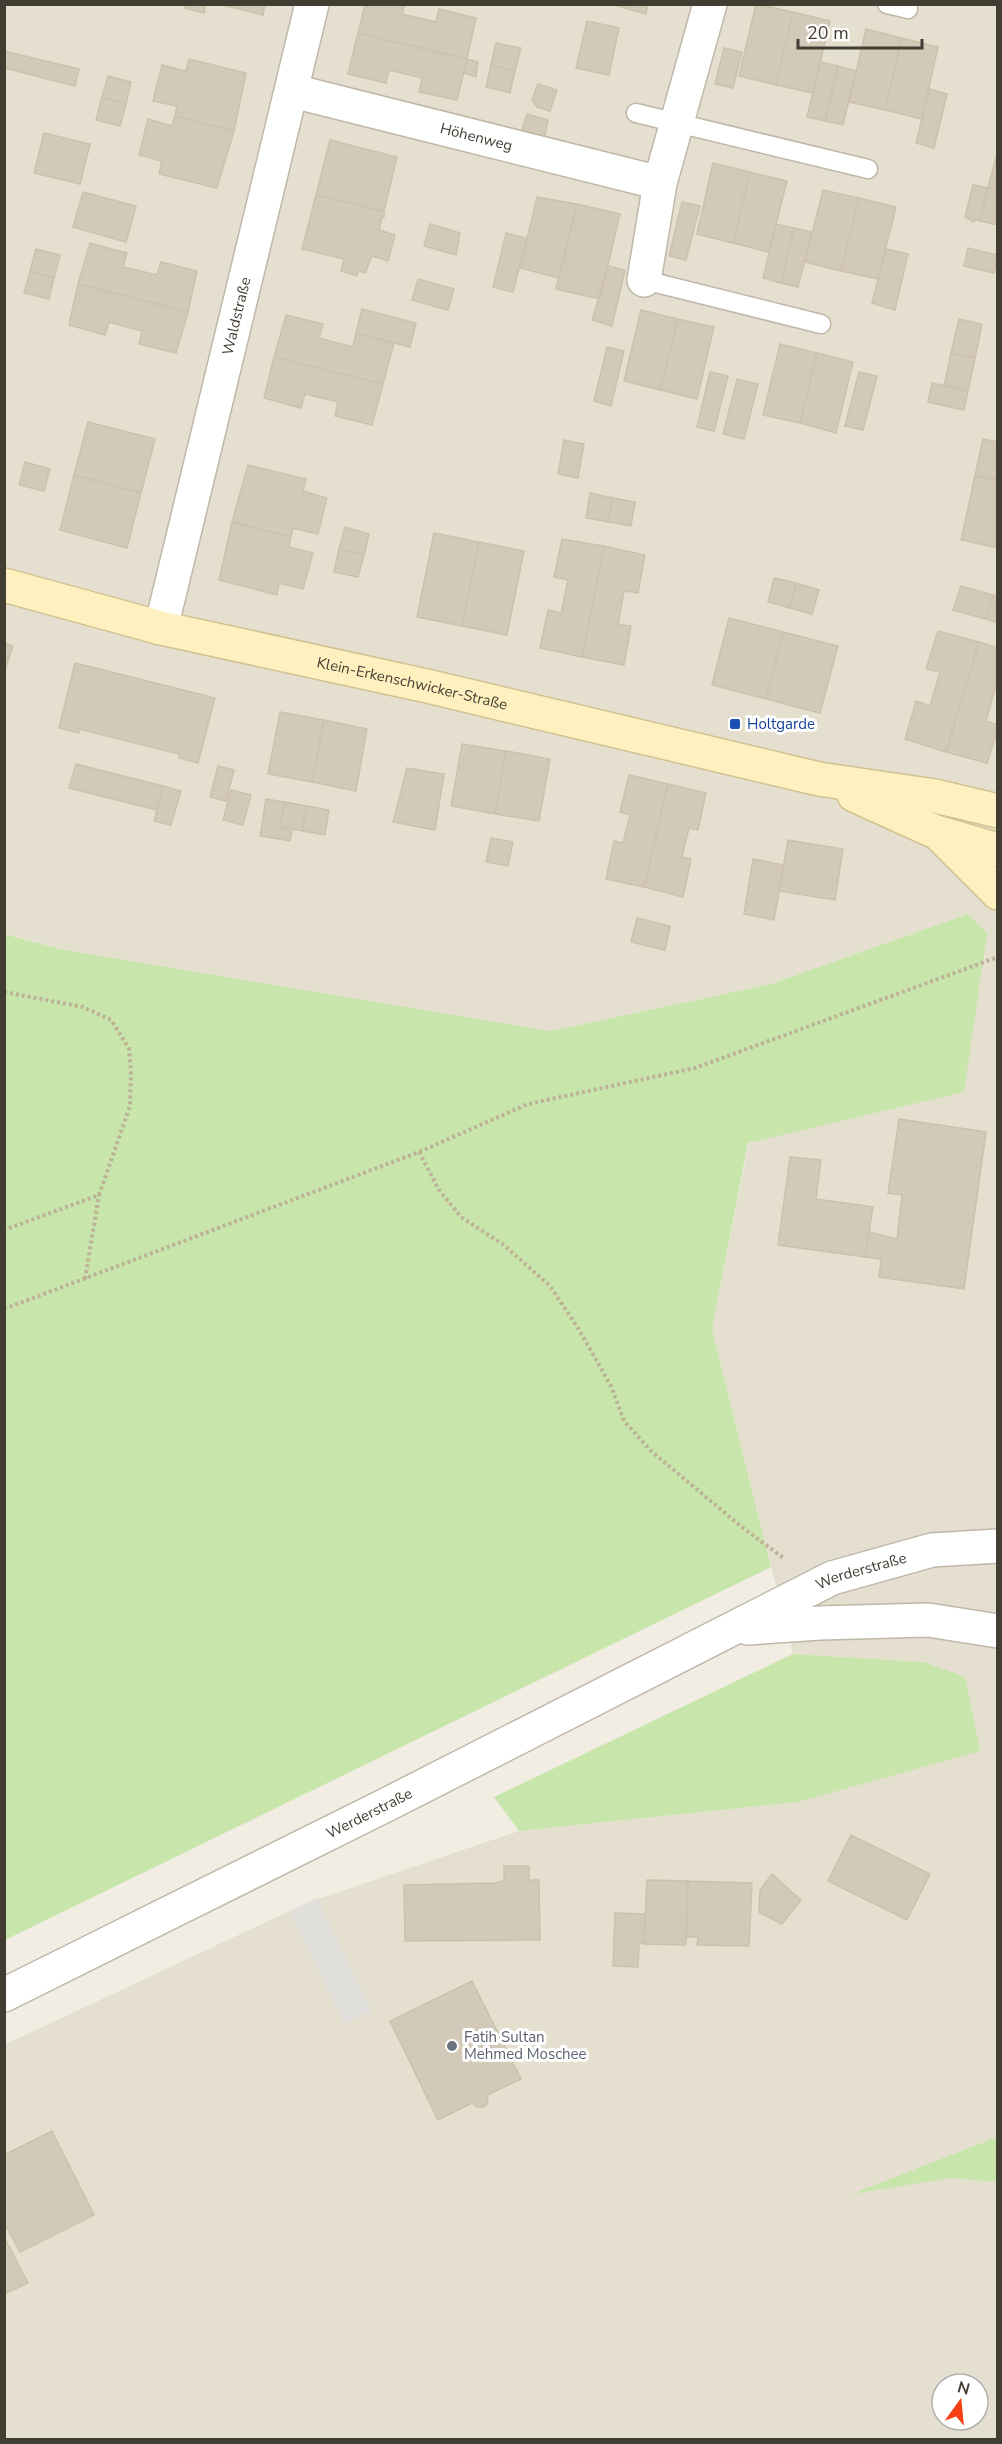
<svg xmlns="http://www.w3.org/2000/svg" width="1002" height="2444" viewBox="0 0 1002 2444" font-family="'Nunito Sans',sans-serif">
<style>
.residential{fill:#e5dfd0;fill-rule:evenodd}
.green{fill:#c8e5ab}
.parking{fill:#e1dfdb}
.building{fill:#d2c9b8;stroke:#cdc1ab;stroke-width:1.5}
.lines{fill:none;stroke-linecap:round;stroke-linejoin:round}
.lane-casing{stroke:#bfb8a8;stroke-width:21}
.street-casing{stroke:#bfb8a8;stroke-width:36}
.secondary-casing{stroke:#d1c292;stroke-width:36}
.path{stroke:#bdb197;stroke-width:4;stroke-dasharray:3 3;stroke-linecap:butt}
.lane{stroke:#fff;stroke-width:18}
.street{stroke:#fff;stroke-width:33}
.secondary{stroke:#fef1bf;stroke-width:33}
.transit-dot{fill:#1a4fb4;stroke:#fff;stroke-width:2}
.worship-dot{fill:#6b7280;stroke:#fff;stroke-width:2}
.labels{text-anchor:middle;stroke-width:6;stroke-linejoin:round;paint-order:stroke}
.street-label{font-size:15px;fill:#423d33;stroke:#fff}
.transit-label{font-size:15px;fill:#164399;stroke:#fff;text-anchor:start}
.worship-label{font-size:15px;fill:#5b616d;stroke:#fff;text-anchor:start}
</style>
<rect width="100%" height="100%" fill="#f1ede2"/>
<path class="residential" d="M 5,5 L 997,5 L 997,2439 L 5,2439 L 4,2045 L 309,1902 L 519,1831 L 798,1802 L 924,1662 L 793,1654 L 712,1329 L 749,1142 L 964,1092 L 968,914 L 771,984 L 551,1031 L 60,949 L 5,933 ZM 942,2384 L 978,2384 L 978,2420 L 942,2420 Z"/>
<path class="green" d="M 968,914 L 987,933 L 964,1092 L 748,1143 L 712,1329 L 771,1567 L 5,1940 L 5,934 L 60,949 L 551,1031 L 771,984 Z
M 793,1654 L 924,1662 L 965,1677 L 980,1751 L 798,1802 L 519,1831 L 494,1797 Z
M 997,2137 L 997,2182 L 949,2178 L 852,2194 Z"/>
<path class="parking" d="M 317,1898 L 372,2011 L 344,2024 L 290,1911 Z"/>
<path class="building" d="M 185,4 L 206,4 L 204,13 L 185,8 Z
M 219,4 L 265,4 L 263,15 Z
M 405,4 L 402,14 L 436,22 L 439,9 L 476,18 L 467,59 L 358,33 L 365,5 Z
M 611,4 L 648,4 L 646,14 Z
M 756,4 L 793,12 L 776,85 L 739,76 Z
M 793,12 L 830,21 L 813,93 L 776,85 Z
M 587,21 L 619,28 L 609,75 L 576,68 Z
M 866,29 L 902,38 L 885,110 L 849,102 Z
M 358,33 L 467,59 L 457,100 L 419,92 L 422,78 L 389,70 L 386,83 L 348,74 Z
M 902,38 L 938,47 L 922,119 L 885,110 Z
M 496,43 L 521,48 L 515,71 L 491,65 Z
M 724,48 L 742,52 L 733,88 L 715,84 Z
M 4,51 L 79,69 L 75,86 L 4,68 Z
M 189,59 L 246,73 L 234,131 L 175,116 L 177,106 L 153,101 L 162,65 L 186,71 Z
M 467,59 L 478,62 L 476,77 L 464,73 Z
M 820,62 L 838,66 L 825,121 L 807,117 Z
M 491,65 L 515,71 L 510,93 L 486,87 Z
M 838,66 L 856,71 L 843,125 L 825,121 Z
M 108,76 L 131,82 L 126,104 L 102,97 Z
M 538,84 L 557,90 L 550,111 L 537,107 L 532,100 Z
M 929,89 L 947,94 L 934,148 L 916,143 Z
M 102,97 L 126,104 L 120,126 L 96,120 Z
M 527,114 L 548,120 L 544,139 L 521,133 Z
M 175,116 L 234,131 L 217,188 L 159,174 L 162,161 L 139,155 L 148,119 L 172,126 Z
M 44,133 L 90,144 L 80,184 L 34,173 Z
M 330,140 L 397,157 L 384,211 L 316,195 Z
M 997,154 L 998,155 L 998,190 L 988,187 Z
M 713,163 L 750,172 L 733,243 L 697,234 Z
M 750,172 L 787,181 L 769,252 L 733,243 Z
M 973,185 L 988,188 L 980,221 L 974,220 L 974,222 L 965,217 Z
M 988,187 L 998,190 L 998,225 L 980,221 Z
M 823,190 L 859,198 L 841,271 L 805,262 Z
M 83,192 L 136,206 L 126,242 L 73,227 Z
M 316,195 L 384,211 L 384,217 L 382,217 L 379,230 L 395,235 L 388,261 L 372,256 L 365,273 L 358,271 L 357,276 L 341,271 L 344,259 L 302,249 Z
M 537,197 L 577,204 L 559,278 L 520,268 Z
M 859,198 L 896,207 L 878,279 L 841,271 Z
M 682,202 L 700,206 L 686,260 L 669,256 Z
M 577,204 L 620,214 L 600,299 L 556,289 Z
M 430,224 L 460,233 L 456,255 L 424,246 Z
M 776,224 L 794,228 L 781,283 L 763,278 Z
M 794,228 L 812,232 L 798,287 L 781,283 Z
M 506,233 L 527,238 L 513,292 L 493,287 Z
M 90,243 L 127,253 L 123,267 L 157,275 L 161,262 L 197,271 L 188,312 L 78,284 Z
M 968,248 L 998,255 L 994,273 L 964,266 Z
M 36,249 L 60,255 L 54,278 L 30,271 Z
M 886,249 L 908,254 L 895,310 L 872,303 Z
M 608,266 L 625,270 L 612,326 L 592,320 Z
M 30,271 L 54,278 L 49,299 L 24,293 Z
M 418,279 L 454,289 L 448,310 L 412,300 Z
M 78,284 L 188,312 L 176,353 L 139,344 L 142,331 L 109,322 L 105,335 L 69,325 Z
M 362,309 L 416,323 L 410,347 L 356,333 Z
M 641,310 L 678,319 L 660,390 L 624,381 Z
M 286,315 L 323,324 L 319,338 L 353,347 L 356,333 L 394,343 L 383,384 L 274,357 Z
M 678,319 L 714,327 L 697,399 L 660,390 Z
M 959,319 L 982,324 L 975,358 L 951,353 Z
M 780,344 L 817,353 L 800,423 L 763,415 Z
M 607,347 L 624,351 L 611,406 L 594,401 Z
M 817,353 L 853,362 L 836,433 L 800,423 Z
M 951,353 L 975,358 L 968,391 L 944,386 Z
M 274,357 L 383,384 L 372,425 L 335,416 L 338,402 L 305,394 L 301,408 L 264,398 Z
M 710,372 L 728,376 L 714,431 L 697,427 Z
M 859,372 L 877,376 L 863,430 L 845,426 Z
M 737,379 L 758,384 L 744,439 L 723,434 Z
M 932,383 L 968,391 L 964,410 L 928,402 Z
M 88,422 L 155,439 L 141,493 L 74,475 Z
M 983,439 L 998,442 L 998,480 L 975,476 Z
M 564,440 L 584,444 L 578,478 L 558,474 Z
M 25,462 L 50,469 L 44,491 L 19,485 Z
M 248,465 L 306,479 L 303,491 L 327,498 L 318,534 L 293,528 L 291,537 L 232,522 Z
M 74,475 L 141,493 L 127,548 L 60,530 Z
M 975,476 L 998,481 L 998,548 L 961,540 Z
M 590,493 L 613,498 L 608,522 L 586,518 Z
M 613,498 L 635,502 L 631,526 L 608,522 Z
M 232,522 L 291,537 L 289,547 L 313,553 L 303,589 L 279,583 L 277,595 L 219,580 Z
M 345,527 L 369,534 L 364,555 L 339,549 Z
M 434,533 L 479,542 L 462,626 L 417,617 Z
M 562,539 L 604,546 L 582,657 L 540,648 L 548,610 L 561,613 L 568,580 L 554,577 Z
M 479,542 L 524,551 L 507,635 L 462,626 Z
M 604,546 L 645,555 L 638,593 L 624,591 L 618,624 L 631,626 L 624,665 L 582,657 Z
M 339,549 L 364,555 L 358,577 L 334,572 Z
M 774,578 L 796,583 L 790,608 L 768,602 Z
M 796,583 L 819,590 L 812,614 L 790,608 Z
M 961,586 L 993,595 L 986,619 L 953,610 Z
M 993,595 L 998,597 L 998,623 L 986,619 Z
M 729,618 L 783,632 L 766,699 L 712,685 Z
M 938,631 L 979,642 L 946,752 L 905,739 L 916,701 L 930,706 L 940,672 L 926,669 Z
M 783,632 L 838,646 L 820,713 L 766,699 Z
M 979,642 L 998,648 L 998,690 L 995,689 L 986,721 L 998,725 L 998,730 L 987,763 L 946,752 Z
M 4,643 L 13,646 L 4,673 Z
M 75,663 L 215,698 L 198,763 L 179,758 L 179,754 L 79,729 L 79,733 L 59,728 Z
M 280,712 L 324,720 L 312,782 L 268,774 Z
M 324,720 L 367,729 L 356,791 L 312,782 Z
M 462,744 L 506,751 L 495,814 L 451,806 Z
M 506,751 L 550,759 L 539,821 L 495,814 Z
M 76,764 L 163,786 L 157,810 L 69,788 Z
M 218,766 L 234,770 L 226,801 L 210,797 Z
M 407,768 L 444,774 L 435,830 L 393,822 Z
M 629,775 L 668,784 L 644,887 L 606,879 L 614,841 L 623,843 L 630,815 L 620,812 Z
M 668,784 L 706,793 L 698,830 L 689,828 L 682,857 L 691,859 L 683,897 L 644,887 Z
M 163,786 L 181,791 L 171,825 L 154,821 Z
M 231,790 L 251,795 L 243,825 L 223,820 Z
M 266,799 L 285,802 L 280,827 L 292,829 L 290,841 L 260,836 Z
M 285,802 L 307,806 L 302,831 L 280,827 Z
M 307,806 L 329,810 L 325,835 L 302,831 Z
M 491,838 L 513,842 L 508,866 L 486,862 Z
M 788,840 L 843,849 L 835,900 L 779,891 Z
M 753,859 L 784,865 L 774,920 L 744,914 Z
M 637,918 L 670,926 L 665,950 L 631,942 Z
M 899,1119 L 986,1132 L 964,1289 L 879,1277 L 881,1259 L 865,1257 L 869,1232 L 897,1239 L 902,1195 L 888,1193 Z
M 790,1157 L 821,1160 L 816,1199 L 873,1207 L 865,1257 L 778,1245 Z
M 851,1835 L 930,1874 L 907,1920 L 828,1881 Z
M 504,1866 L 529,1866 L 529,1880 L 539,1880 L 540,1940 L 405,1941 L 404,1885 L 495,1883 L 504,1881 Z
M 772,1874 L 801,1900 L 782,1924 L 759,1912 L 760,1890 Z
M 647,1880 L 688,1881 L 686,1945 L 644,1944 Z
M 688,1881 L 752,1883 L 749,1946 L 697,1945 L 698,1937 L 686,1937 Z
M 615,1913 L 645,1914 L 644,1944 L 639,1943 L 638,1967 L 613,1966 Z
M 472,1981 L 521,2079 L 487,2095 L 488,2102 L 484,2107 L 477,2107 L 472,2103 L 438,2120 L 390,2021 Z
M 52,2131 L 94,2215 L 20,2252 L 4,2222 L 4,2155 Z
M 4,2237 L 28,2283 L 4,2294 Z"/>
<g class="lines">
<g class="lane-casing">
<path id="lane" d="M 887,4 L 908,9
M 636,113 L 868,169
M 644,280 L 821,324"/>
</g>
<g class="street-casing">
<g id="street">
<path id="s1" d="M 293,91 L 660,183 L 710,4"/>
<path d="M 644,280 L 660,183"/>
<path id="s2" d="M 161,628 L 312,4"/>
<path d="M 748,1628 L 820,1623 L 928,1620 L 998,1631"/>
<path id="s3" d="M 4,1995 L 386,1805 L 832,1578 L 932,1550 L 998,1546"/>
</g>
</g>
<g class="secondary-casing">
<g id="secondary">
<path id="s4" d="M 4,585 L 161,628 L 427,686 L 819,779 L 935,796 L 998,811"/>
<path d="M 854,795 L 938,833 L 998,893"/>
<path d="M 940,833 L 998,850"/>
</g>
</g>
<path class="path" d="M 4,992 L 83,1007 L 111,1020 L 129,1048 L 131,1071 L 130,1106 L 99,1195 L 4,1230
M 419,1152 L 439,1190 L 461,1217 L 504,1245 L 550,1286 L 578,1328 L 611,1386 L 624,1421 L 651,1451 L 743,1528 L 785,1559
M 85,1279 L 99,1195
M 4,1309 L 419,1152 L 528,1104 L 695,1068 L 998,957"/>
<use href="#lane" class="lane"/>
<use href="#street" class="street"/>
<use href="#secondary" class="secondary"/>
</g>
<rect class="transit-dot" x="729" y="718" width="12" height="12" rx="3"/>
<circle class="worship-dot" cx="452" cy="2046" r="6"/>
<g class="labels">
<g class="street-label">
<text dy="5" stroke="none"><textPath href="#s1" startOffset="189">Höhenweg</textPath></text>
<text dy="5" stroke="none"><textPath href="#s2" startOffset="321">Waldstraße</textPath></text>
<text dy="5" stroke="none"><textPath href="#s4" startOffset="420">Klein-Erkenschwicker-Straße</textPath></text>
<text dy="5" stroke="none"><textPath href="#s3" startOffset="957">Werderstraße</textPath></text>
<text dy="5" stroke="none"><textPath href="#s3" startOffset="408">Werderstraße</textPath></text>
</g>
<g class="transit-label">
<text x="747" y="729">Holtgarde</text>
</g>
<g class="worship-label">
<text x="464" y="2042">Fatih Sultan<tspan x="464" dy="17">Mehmed Moschee</tspan></text>
</g>
</g>
<rect width="1002" height="2444" fill="none" stroke="#423d33" stroke-width="12"/>
<g transform="translate(960 2402) rotate(15)"><circle r="28" fill="#ffffff" stroke="#b3b1ad" stroke-width="1.5"/>
<path d="M0-4.5L10 22L0 15L-10 22Z" fill="#f63f13"/>
<text y="-9" font-size="16" font-weight="bold" text-anchor="middle" fill="#423d33">N</text>
</g>
<path d="M798 39v9h124v-9" fill="none" stroke="#423d33" stroke-width="3"/>
<text x="807" y="39" font-size="18" fill="#423d33" stroke="#ffffff" stroke-width="4.5" paint-order="stroke">20 m</text>
</svg>
